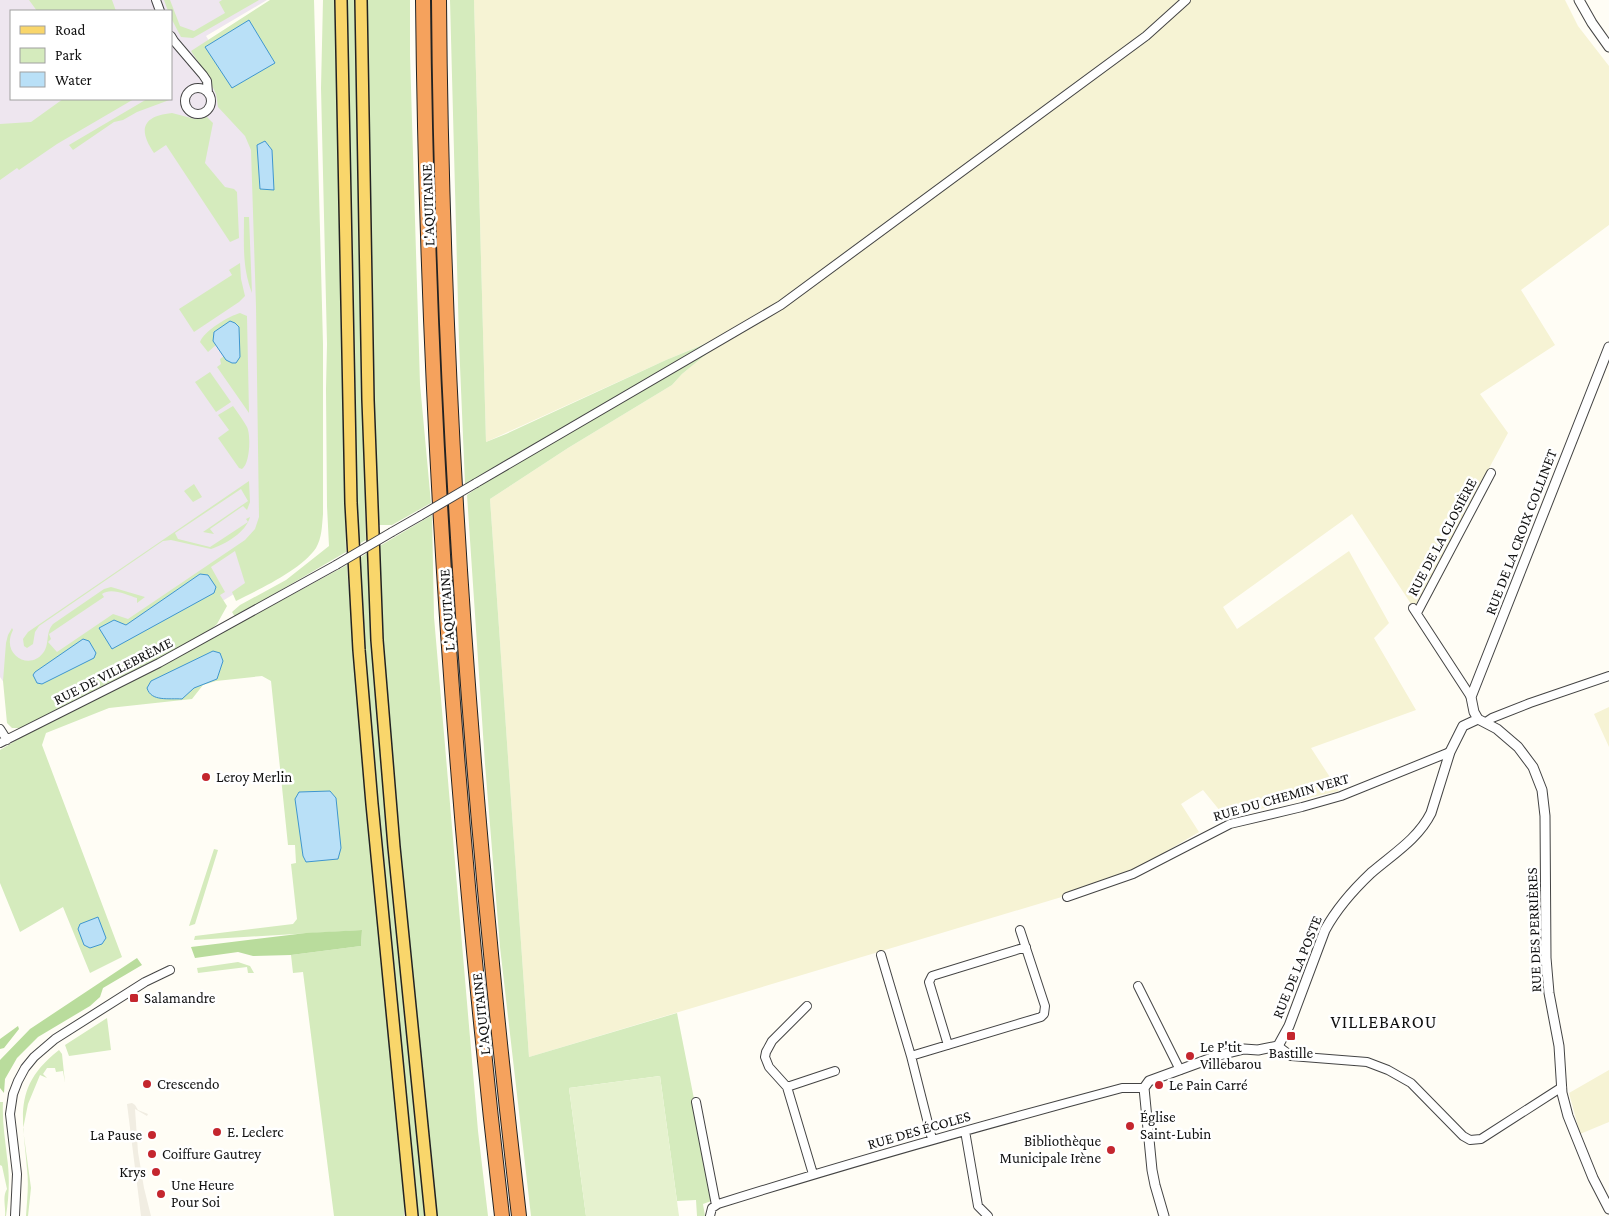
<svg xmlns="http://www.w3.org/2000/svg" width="1609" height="1216" viewBox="0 0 1609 1216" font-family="'Crimson Pro',serif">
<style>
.industrial{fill:#eee6ef;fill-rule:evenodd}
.farmland{fill:#f6f3d4}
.green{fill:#d5ebbd}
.forest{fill:#b9dc9c}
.pitch{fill:#e6f2cf}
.plaza{fill:#f1ede2}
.water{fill:#b9e0f7;stroke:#3f96cf}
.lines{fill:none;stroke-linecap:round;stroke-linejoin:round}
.minor-casing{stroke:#444;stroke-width:10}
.tertiary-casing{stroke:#444;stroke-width:11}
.primary-casing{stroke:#222;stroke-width:14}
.motorway-casing{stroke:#222;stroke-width:16}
.minor{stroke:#fff;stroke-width:8}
.tertiary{stroke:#fff;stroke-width:9}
.primary{stroke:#f9d66b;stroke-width:11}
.motorway{stroke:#f5a25d;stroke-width:14}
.minor-bridge-casing{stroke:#444;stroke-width:10;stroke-linecap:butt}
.minor-bridge{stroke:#fff;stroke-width:8}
.poi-dot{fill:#c4262e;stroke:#fff;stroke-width:2}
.labels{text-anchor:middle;stroke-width:5;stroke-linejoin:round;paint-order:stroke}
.street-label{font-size:15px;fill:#111;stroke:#fff}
.poi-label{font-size:15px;fill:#111;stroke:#fff;text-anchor:start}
.quarter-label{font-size:18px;letter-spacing:1px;fill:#111;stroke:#fff}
</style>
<rect width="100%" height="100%" fill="#fffdf5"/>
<path class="industrial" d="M 0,0 L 267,0 L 206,36 L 269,136 L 277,568 L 28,718 L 0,677 ZM 11,11 L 171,11 L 171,99 L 11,99 Z"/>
<path class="farmland" d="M 474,0 L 1565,0 L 1578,26 L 1609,66 L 1609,225 L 1521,290 L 1555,345 L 1480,394 L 1508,433 L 1415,606 L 1413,607 L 1352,514 L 1223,607 L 1237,629 L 1349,551 L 1389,623 L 1374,638 L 1416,710 L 1311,748 L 1339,791 L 1225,817 L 1203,790 L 1181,804 L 1199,832 L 1118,880 L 529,1057 L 490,499 L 568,448 L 672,385 L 682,374 L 715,347 L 711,341 L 666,360 L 486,442 Z
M 1609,707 L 1609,747 L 1594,714 Z
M 1609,1070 L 1609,1122 L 1580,1134 L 1569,1093 Z"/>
<path class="green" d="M 29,0 L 112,0 L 116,11 L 37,11 Z
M 164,0 L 170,0 L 180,26 L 194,31 L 225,13 L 219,2 L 222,0 L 259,0 L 193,38 L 181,37 L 171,18 L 171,11 L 168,11 Z
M 270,0 L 314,0 L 323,344 L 323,514 C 322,525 322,538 316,548 C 301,570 260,589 236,601 L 232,592 L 245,583 L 235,551 L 211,567 L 225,592 L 220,595 L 227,606 L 217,624 L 210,630 L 156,660 L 22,728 L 12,728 L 7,723 L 3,681 L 6,643 L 8,635 L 12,628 L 13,630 C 0,655 30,671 43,653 C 50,645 45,633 53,624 L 104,589 L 111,587 L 145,597 L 137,603 L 137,598 C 127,595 111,587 102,594 L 104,597 L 49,634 L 51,639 L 48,642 L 57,652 L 113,614 L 128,619 L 245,540 L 255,529 L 259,517 L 256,306 L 251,150 L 245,136 L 218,107 L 216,94 L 207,75 L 191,51 Z
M 323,0 L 336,0 L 346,552 L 235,617 L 232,612 L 240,605 L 286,580 L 329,546 L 327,506 L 326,389 L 327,344 L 321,88 Z
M 346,0 L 355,0 L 366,540 L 357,545 Z
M 366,0 L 410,0 L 410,55 L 420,384 L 431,503 L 392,525 L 377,525 Z
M 450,0 L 474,0 L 486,442 L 506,434 L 666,360 L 712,341 L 465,484 L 459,342 Z
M 171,96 L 172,99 L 137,112 L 123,120 L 114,122 L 73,150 L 69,145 L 147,99 L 171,99 Z
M 63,99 L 134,99 L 57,144 L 19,170 L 17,168 L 0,180 L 0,124 L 31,122 Z
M 172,113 L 195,119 L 207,117 L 213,123 L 205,163 L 225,187 L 234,189 L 237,192 L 239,238 L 230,242 L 166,145 L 154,153 C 138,130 142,116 172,113 Z
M 244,217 L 249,217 L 252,293 C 242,267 244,244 244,217 Z
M 240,263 L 241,279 L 245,296 L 239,302 L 194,332 L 179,309 L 232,275 L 229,270 Z
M 240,313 L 247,316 L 249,413 L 217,367 L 221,364 L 220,359 L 224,356 L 232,363 L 213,341 L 216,345 L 208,352 L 200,342 C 204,331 229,316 240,313 Z
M 715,347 L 682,374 L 672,385 L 568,448 L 490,499 L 529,1057 L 677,1013 L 714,1200 L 703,1204 L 705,1216 L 697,1216 L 696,1200 L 677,1201 L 660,1076 L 569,1088 L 586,1216 L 531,1216 L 500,947 L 485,764 L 467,495 L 493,477 Z
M 210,372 L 231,402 L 216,412 L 195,382 Z
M 233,406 C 238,413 243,420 247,427 C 251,435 250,464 242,469 L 239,468 L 218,438 L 229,430 L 218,415 Z
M 249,481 L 250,502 L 247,510 L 243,506 L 210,529 L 214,534 L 203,532 L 248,501 L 241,489 L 175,533 L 178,539 L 210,547 L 248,522 L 246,519 L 250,517 C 246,532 226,544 211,549 L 171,540 L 163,541 L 39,626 L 35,632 L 33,644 L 27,648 L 24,646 L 23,639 L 28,632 Z
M 194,484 L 202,497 L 193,502 L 184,491 Z
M 432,515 L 434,617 L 478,1131 L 488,1216 L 437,1216 C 414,993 389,771 378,547 Z
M 367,553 L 382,776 L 427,1216 L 417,1216 C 395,997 372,778 358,559 Z
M 347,565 L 357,701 L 405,1191 L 404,1216 L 334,1216 L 303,972 L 293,973 L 291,955 L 361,946 L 362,930 L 194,940 L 195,936 L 293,924 L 297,919 L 291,864 L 296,863 L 295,845 L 288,845 L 271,681 L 262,676 L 216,681 L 203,685 L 192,699 L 109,708 L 46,733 L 42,745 L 122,957 L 90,973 L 63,907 L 20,932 L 0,883 L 0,750 L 27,734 L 223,632 Z
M 214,849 L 218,850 L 195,924 L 189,926 Z
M 238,962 L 250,966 L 254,973 L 248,973 L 247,967 L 198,973 L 197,968 Z
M 107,1018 L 111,1050 L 69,1056 L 65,1045 Z
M 59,1050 L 62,1054 L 65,1083 L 63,1071 L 56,1072 L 55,1068 L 47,1068 L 43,1074 L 47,1078 L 40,1075 L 28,1104 L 23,1129 L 31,1188 L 28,1216 L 26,1216 C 27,1200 29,1185 27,1169 C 23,1117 12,1087 59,1050 Z
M 0,1102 L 3,1102 C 2,1121 5,1138 7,1157 C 10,1177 9,1197 6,1216 L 5,1216 C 6,1207 2,1197 7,1189 L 2,1166 L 0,1165 Z"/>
<path class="forest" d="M 362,930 L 361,946 L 291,955 L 253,956 L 238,952 L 195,958 L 191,947 L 306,933 Z
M 137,958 L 142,965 L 103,988 L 100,997 L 90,1006 L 38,1037 L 17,1058 L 5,1079 L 4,1093 L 0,1088 L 0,1060 L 30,1029 Z
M 18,1026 L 19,1029 L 4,1048 L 0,1049 L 0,1039 Z"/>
<path class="pitch" d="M 660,1076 L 679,1216 L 586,1216 L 569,1088 Z"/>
<path class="plaza" d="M 132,1103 L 135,1105 L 138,1110 L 148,1114 L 147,1116 L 135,1109 L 138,1152 L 144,1188 L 151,1216 L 141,1216 L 127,1104 Z"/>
<path class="water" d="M 249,20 L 275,63 L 232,88 L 205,47 Z
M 265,141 L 272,150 L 274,190 L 260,189 L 257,145 Z
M 230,321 L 235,323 L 239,327 L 240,357 L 236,363 L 232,363 L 226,360 L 213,341 L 214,332 Z
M 200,574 L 208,575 L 216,587 L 214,593 L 112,649 L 99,628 L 114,620 L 126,625 Z
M 83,639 L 89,641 L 96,653 L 94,658 L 42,684 L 37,683 L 33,675 L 35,672 Z
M 213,651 L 220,653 L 223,661 L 217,679 L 194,688 L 182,699 C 169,698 151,702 147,688 L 151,681 Z
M 330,791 L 336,798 L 341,848 L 338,859 L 306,862 L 303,856 L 295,799 L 299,792 Z
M 98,917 L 106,938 L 102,944 L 90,948 L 84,945 L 78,929 L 80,924 Z"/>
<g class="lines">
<g class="minor-casing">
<path id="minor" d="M 156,0 L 160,11
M 171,36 L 174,41 L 203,75 L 207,81 L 208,93
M185 101a13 13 0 1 1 26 0a13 13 0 1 1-26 0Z
M 476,483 L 781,305 L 1146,36 L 1186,0
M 392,532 L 420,516
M 1413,608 L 1471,697
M 1417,613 L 1491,473
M 1486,722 L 1492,718 L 1530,703 L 1609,676
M 0,729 L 7,740
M 0,743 L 159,663 L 336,565
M 1067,897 L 1133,874 L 1230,824 L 1302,807 L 1341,796 L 1450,752
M 881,955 L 911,1056 L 932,1139
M 1138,986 L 1180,1070
M 807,1006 L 772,1041 L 766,1052 L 765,1057 L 769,1067 L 787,1087 L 813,1174
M 948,1045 L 929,982 L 932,976 L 1026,947
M 1278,1046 L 1291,1056 L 1367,1062 L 1388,1070 L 1411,1083 L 1463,1136 L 1470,1140 L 1481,1139 L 1562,1087
M 911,1056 L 1041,1017 L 1044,1014 L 1045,1006 L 1020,930
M 787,1087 L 835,1071
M 696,1102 L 716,1205
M 965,1131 L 978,1206 L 988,1216
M 15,1216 L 17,1174 L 10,1114 L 13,1094 L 18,1081 L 25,1068 L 34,1057 L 55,1039 L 145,982 L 170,970
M 710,1216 L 712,1208 L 718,1204 C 852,1162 987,1124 1122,1088 L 1144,1088"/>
</g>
<g class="tertiary-casing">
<path id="tertiary" d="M 1579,0 L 1592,23 L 1609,47
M 1609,347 L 1471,697 L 1474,712 L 1478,719 L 1497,729 L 1518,747 L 1533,767 L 1542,790 L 1545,816 L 1546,958 L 1549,993 L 1559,1046 L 1562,1093 L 1568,1116 L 1576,1136 L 1593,1178 L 1609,1209
M 1164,1216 L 1155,1185 L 1152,1170 L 1144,1088 L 1149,1081 L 1220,1055 L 1244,1049 L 1258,1050 L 1278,1046 L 1289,1026 L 1325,930 C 1337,908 1353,890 1371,873 C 1393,854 1418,839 1431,813 L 1450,752 L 1463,726 L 1478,719"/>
</g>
<g class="primary-casing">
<path id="primary" d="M 341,0 L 351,503 L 359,650 L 372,804 L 412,1216
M 361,0 L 368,400 L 377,640 L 394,847 L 431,1216"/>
</g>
<g class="motorway-casing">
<path id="motorway" d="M 423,0 C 427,406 455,812 502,1216
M 439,0 C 442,406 472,813 519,1216"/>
</g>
<use href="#minor" class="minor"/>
<use href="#tertiary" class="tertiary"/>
<use href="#primary" class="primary"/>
<use href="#motorway" class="motorway"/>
<g class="minor-bridge-casing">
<path id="minor-bridge" d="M 420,516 L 476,483
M 336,565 L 392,532"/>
</g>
<use href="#minor-bridge" class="minor-bridge"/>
</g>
<g class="poi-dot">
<circle cx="206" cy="777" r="5"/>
<rect x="129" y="993" width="10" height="10" rx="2.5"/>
<rect x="1286" y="1031" width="10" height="10" rx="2.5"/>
<circle cx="1190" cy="1056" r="5"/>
<circle cx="147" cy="1084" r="5"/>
<circle cx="1159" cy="1085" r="5"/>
<circle cx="1130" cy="1126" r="5"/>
<circle cx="217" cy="1132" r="5"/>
<circle cx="152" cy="1135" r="5"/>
<circle cx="1111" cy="1150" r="5"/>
<circle cx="152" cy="1154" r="5"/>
<circle cx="156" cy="1172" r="5"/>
<circle cx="161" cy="1194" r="5"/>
</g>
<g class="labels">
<g class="street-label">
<text transform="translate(428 205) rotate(-92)" y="5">L'AQUITAINE</text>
<text transform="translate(1521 532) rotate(-69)" y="5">RUE DE LA CROIX COLLINET</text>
<text transform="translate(1442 537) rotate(-62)" y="5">RUE DE LA CLOSIÈRE</text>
<text transform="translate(447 610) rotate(-94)" y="5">L'AQUITAINE</text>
<text transform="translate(113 671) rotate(-27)" y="5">RUE DE VILLEBRÈME</text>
<text transform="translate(1281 797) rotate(-16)" y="5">RUE DU CHEMIN VERT</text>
<text transform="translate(1534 930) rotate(-92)" y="5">RUE DES PERRIÈRES</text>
<text transform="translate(1297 967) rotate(-68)" y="5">RUE DE LA POSTE</text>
<text transform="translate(481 1014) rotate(-96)" y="5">L'AQUITAINE</text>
<text transform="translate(919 1130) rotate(-16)" y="5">RUE DES ÉCOLES</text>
</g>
<g class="poi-label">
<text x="216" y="782">Leroy Merlin</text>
<text x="144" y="1003">Salamandre</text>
<text x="1200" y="1052">Le P'tit<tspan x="1200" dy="17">Villebarou</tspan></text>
<text x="1291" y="1058" text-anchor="middle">Bastille</text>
<text x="157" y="1089">Crescendo</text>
<text x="1169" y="1090">Le Pain Carré</text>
<text x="1140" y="1122">Église<tspan x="1140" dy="17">Saint-Lubin</tspan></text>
<text x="227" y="1137">E. Leclerc</text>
<text x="142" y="1140" text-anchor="end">La Pause</text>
<text x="1101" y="1146" text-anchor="end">Bibliothèque<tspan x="1101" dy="17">Municipale Irène</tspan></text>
<text x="162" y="1159">Coiffure Gautrey</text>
<text x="146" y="1177" text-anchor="end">Krys</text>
<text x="171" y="1190">Une Heure<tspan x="171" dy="17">Pour Soi</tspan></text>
</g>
<g class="quarter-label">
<text x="1384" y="1028">VILLEBAROU</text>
</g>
</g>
<rect x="10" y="10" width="162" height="90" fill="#ffffff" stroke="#a0a0a0"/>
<rect x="20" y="26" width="25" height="8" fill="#f9d66b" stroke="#a0a0a0"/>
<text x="55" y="35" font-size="15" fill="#111111">Road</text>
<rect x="20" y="48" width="25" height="15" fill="#d5ebbd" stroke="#a0a0a0"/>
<text x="55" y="60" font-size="15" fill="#111111">Park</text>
<rect x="20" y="72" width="25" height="15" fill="#b9e0f7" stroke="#a0a0a0"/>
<text x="55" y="85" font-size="15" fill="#111111">Water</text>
</svg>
